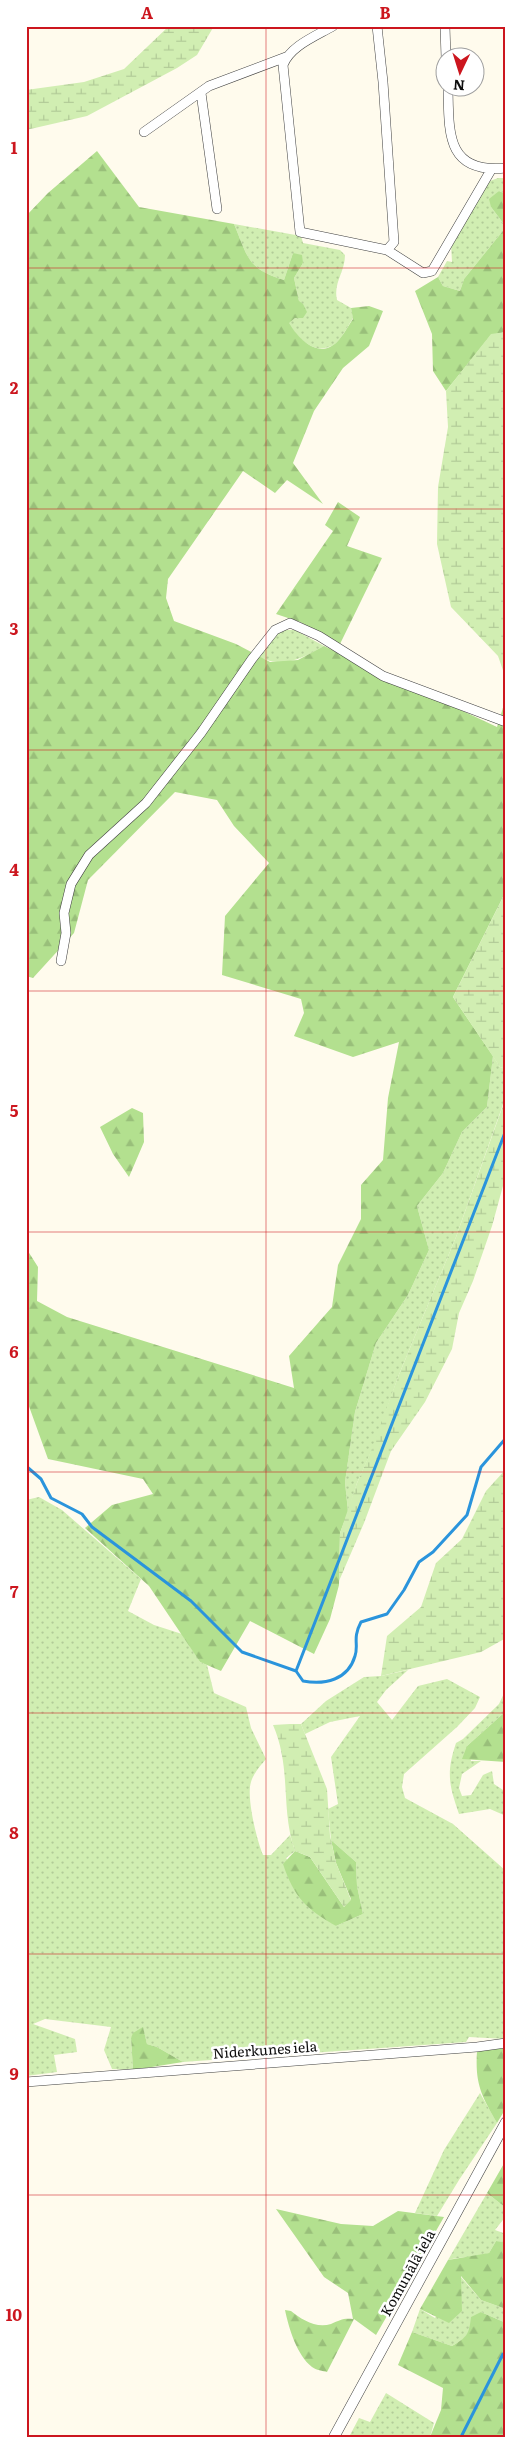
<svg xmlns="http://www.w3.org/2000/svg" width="532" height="2463" viewBox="0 0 532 2463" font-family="Literata,serif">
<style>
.grass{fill:url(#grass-dots)}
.forest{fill:url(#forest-firs)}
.wetland{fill:url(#wetland-marsh)}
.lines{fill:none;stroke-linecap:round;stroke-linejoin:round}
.stream{stroke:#2a94dc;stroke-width:3}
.minor-casing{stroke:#404040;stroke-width:10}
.tertiary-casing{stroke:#404040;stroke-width:11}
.minor{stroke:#fff;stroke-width:9}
.tertiary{stroke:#fff;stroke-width:10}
.grid{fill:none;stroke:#cc161e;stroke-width:1;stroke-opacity:0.55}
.labels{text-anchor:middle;stroke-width:5;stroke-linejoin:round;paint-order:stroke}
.street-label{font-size:14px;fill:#0d0d0d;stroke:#fff}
.neatline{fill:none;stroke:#cc161e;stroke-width:2}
.grid-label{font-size:16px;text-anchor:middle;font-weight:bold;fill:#cc161e}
</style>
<defs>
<pattern id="grass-dots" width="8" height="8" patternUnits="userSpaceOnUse" patternTransform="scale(1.25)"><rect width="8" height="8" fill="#d1eeb2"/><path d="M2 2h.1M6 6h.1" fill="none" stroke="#b2cb98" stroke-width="1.8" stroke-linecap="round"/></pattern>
<pattern id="forest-firs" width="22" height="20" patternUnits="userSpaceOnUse" patternTransform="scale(1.25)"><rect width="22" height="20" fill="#b3e08f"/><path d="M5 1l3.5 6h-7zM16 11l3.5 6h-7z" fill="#99bf7a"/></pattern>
<pattern id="wetland-marsh" width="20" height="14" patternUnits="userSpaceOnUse" patternTransform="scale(1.25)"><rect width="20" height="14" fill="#d1eeb2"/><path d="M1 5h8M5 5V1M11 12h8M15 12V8" fill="none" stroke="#b2cb98"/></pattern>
</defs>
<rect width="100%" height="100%" fill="#fffbed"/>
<path class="grass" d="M 498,178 L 506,178 L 506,194 L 499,191 L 491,207 L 506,227 L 464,279 L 460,291 L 443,286 L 438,277 L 447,261 L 452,262 L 451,243 L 490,181 Z
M 234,224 L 301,236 L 303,243 L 340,250 L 345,255 C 345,272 333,283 337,300 L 351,308 L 353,318 C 348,326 342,338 335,344 C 315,357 298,338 288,323 L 295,318 L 299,301 L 294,278 L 303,263 L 293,253 L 284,280 C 247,269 248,257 234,224 Z
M 284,630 L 295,630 L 324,646 C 301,659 283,669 257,656 L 274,636 Z
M 493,1056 L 500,1067 L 506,1069 L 506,1096 L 456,1237 L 398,1377 L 375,1443 L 357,1483 L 348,1512 L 345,1482 L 355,1412 L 376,1343 L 408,1295 L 429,1250 L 417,1206 L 443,1173 L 462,1132 L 487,1107 Z
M 39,1497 L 62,1510 L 141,1579 L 128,1611 L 154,1625 L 182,1634 L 200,1662 L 207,1665 L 214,1693 L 246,1707 L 251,1728 L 266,1759 C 261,1765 253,1774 251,1782 C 246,1797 257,1841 263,1855 L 271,1855 L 290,1835 L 295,1851 L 286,1858 L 336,1926 L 363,1914 L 357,1886 L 356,1862 L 331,1840 L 328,1809 L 338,1804 L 331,1757 L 360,1716 L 330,1722 L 305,1734 L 301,1724 L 326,1701 L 364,1677 L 381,1676 L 408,1670 L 386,1690 L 377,1702 L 392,1720 L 418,1686 L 447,1679 L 480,1697 L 475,1708 L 457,1727 L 404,1774 L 402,1787 L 405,1798 L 453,1824 L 506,1871 L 506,2039 L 469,2037 L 466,2042 L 183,2062 L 157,2047 L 147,2044 L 143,2028 L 131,2038 L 133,2070 L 112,2069 L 104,2050 L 111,2027 L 45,2019 L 33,2024 L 75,2039 L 77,2052 L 54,2055 L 57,2072 L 26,2076 L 26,1500 Z
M 506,1689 L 506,1711 L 467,1746 L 471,1761 L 481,1761 L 462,1774 L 459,1788 L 462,1796 L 471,1795 L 483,1775 L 492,1771 L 494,1784 L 506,1792 L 506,1816 L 490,1809 L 459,1814 C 449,1785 446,1773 456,1743 L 463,1739 L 499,1704 Z
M 480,2093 L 497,2123 L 459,2180 L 437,2216 L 415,2213 L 444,2150 Z
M 487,2193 L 506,2208 L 506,2216 L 495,2230 L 506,2234 L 506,2242 L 496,2241 L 489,2253 C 476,2258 462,2256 448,2260 Z
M 460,2276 L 481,2300 L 506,2309 L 506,2323 L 481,2312 L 465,2338 L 452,2346 L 412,2332 L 420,2309 L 435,2318 Z
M 386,2393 L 434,2423 L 430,2437 L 349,2437 L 359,2418 L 370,2422 Z"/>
<path class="forest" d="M 97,151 L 139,207 L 234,224 C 248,257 247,269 284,280 L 293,253 L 302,255 L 303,263 L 294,278 L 299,301 L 303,304 L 307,312 L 303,318 L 295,318 L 289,323 C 298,338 318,360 337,342 C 343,336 348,326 353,319 L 351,308 L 369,306 L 383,311 L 369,346 L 343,368 L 314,411 L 293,463 L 323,504 L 287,480 L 275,493 L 243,471 L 168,579 L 166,598 L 174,621 L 236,644 L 270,662 L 298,660 L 324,646 L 497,727 L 506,698 L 506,891 L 453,997 L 493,1056 L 487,1107 L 462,1132 L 443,1173 L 417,1206 L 429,1250 L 408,1295 L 376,1343 L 355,1412 L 345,1482 L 348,1512 L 340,1533 L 339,1585 L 330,1619 L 314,1654 L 250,1621 L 221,1671 L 200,1662 L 149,1586 L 85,1528 L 112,1505 L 153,1494 L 143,1479 L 48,1459 L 26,1398 L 26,1248 L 38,1267 L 37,1301 L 67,1317 L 294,1388 L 289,1356 L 332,1307 L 338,1265 L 361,1219 L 361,1185 L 383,1160 L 388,1098 L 399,1042 L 353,1057 L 294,1036 L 304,1013 L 301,999 L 222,975 L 225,916 L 269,863 L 234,826 L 217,800 L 175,792 L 88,880 L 74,933 L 33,978 L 26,976 L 26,216 L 48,193 Z
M 499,191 L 506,194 L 506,332 L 491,335 L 446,391 L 433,371 L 432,334 L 415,291 L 438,277 L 443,286 L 460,291 L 464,279 L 506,227 L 491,207 L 489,199 Z
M 338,502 L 360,517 L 347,546 L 382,558 L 340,644 L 300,622 L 276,614 L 333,531 L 325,525 Z
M 132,1108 L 143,1113 L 144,1142 L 129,1177 L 113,1154 L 100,1127 Z
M 506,1711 L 506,1762 L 462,1759 L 467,1746 Z
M 331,1840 L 356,1862 L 357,1886 L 363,1914 L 336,1926 C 306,1909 294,1897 283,1864 L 295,1851 L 310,1857 L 344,1907 L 351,1899 L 336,1863 Z
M 143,2027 L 147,2044 L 157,2047 L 183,2062 L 133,2070 L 131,2038 L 133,2033 Z
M 506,2048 L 506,2108 L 497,2123 C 481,2095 475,2084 477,2051 Z
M 506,2160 L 506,2208 L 487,2193 Z
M 276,2209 L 341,2224 L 373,2226 L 398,2211 L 444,2217 L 376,2335 L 354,2319 L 327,2372 C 323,2371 316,2370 312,2367 C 297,2355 289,2329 285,2310 L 291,2311 C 301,2319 316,2329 331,2324 C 340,2320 343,2318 353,2319 L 348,2293 L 324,2277 Z
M 496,2241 L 506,2242 L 506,2309 L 481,2300 L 461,2276 L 462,2311 L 449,2323 L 420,2309 L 448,2260 L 489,2253 Z
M 481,2312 L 506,2323 L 506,2437 L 430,2437 L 441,2410 L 443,2388 L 398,2365 L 412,2332 L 452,2346 C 467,2337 469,2335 471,2317 Z"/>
<path class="wetland" d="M 169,26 L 214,26 L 197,55 L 177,68 L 87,116 L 26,130 L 26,90 L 84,82 L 124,69 Z
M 506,332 L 506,679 L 498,656 L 451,607 L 437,544 L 438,487 L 448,427 L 446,391 L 491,334 Z
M 506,891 L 506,1069 L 500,1067 L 453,997 Z
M 506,1097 L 506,1175 L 492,1226 L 473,1281 L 459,1313 L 452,1349 L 425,1402 L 391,1451 L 364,1523 L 339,1581 L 340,1533 L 357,1483 L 371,1451 L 398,1377 L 456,1237 Z
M 506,1469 L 506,1638 L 481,1652 L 381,1676 L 387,1636 L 421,1607 L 436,1563 L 462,1539 L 486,1491 Z
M 290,1724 L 301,1724 L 327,1789 L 330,1836 L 336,1863 L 351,1900 L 344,1907 L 310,1857 L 295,1851 C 280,1808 292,1769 273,1725 Z"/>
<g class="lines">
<path class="stream" d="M 26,1466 L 41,1479 L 51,1498 L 82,1514 L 92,1527 L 191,1601 L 242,1652 L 296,1671 L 506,1130
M 296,1671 L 303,1681 C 325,1685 348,1680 355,1656 C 359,1644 352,1639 361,1622 L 387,1614 L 404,1590 L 419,1562 L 433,1552 L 467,1515 L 481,1467 L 506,1438
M 461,2437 L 503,2354"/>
<g class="minor-casing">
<path id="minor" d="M 333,26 C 316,36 290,46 283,65 L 300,232 L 387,250 L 394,242 L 383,82 L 377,26
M 445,26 L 446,58
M 448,88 C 449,133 446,174 506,168
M 201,93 L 217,209
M 144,132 L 209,86 L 286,57
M 387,250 L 423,273 L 432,271 L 491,170
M 61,961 L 66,933 L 64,913 L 71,884 L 89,855 L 146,803 L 201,733 L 252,659 L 275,630 L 290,623 L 319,636 L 383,676 L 506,722
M 26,2082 L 477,2047 L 506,2043"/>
</g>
<g class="tertiary-casing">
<path id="tertiary" d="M 334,2437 L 506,2122"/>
</g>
<use href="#minor" class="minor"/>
<use href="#tertiary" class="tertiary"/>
</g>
<path class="grid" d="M 266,26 L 266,2437M 26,268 L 506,268M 26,509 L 506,509M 26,750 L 506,750M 26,991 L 506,991M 26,1232 L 506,1232M 26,1472 L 506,1472M 26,1713 L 506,1713M 26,1954 L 506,1954M 26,2195 L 506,2195"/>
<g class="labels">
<g class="street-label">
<text transform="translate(265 2050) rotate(-4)" y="5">Niderkunes iela</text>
<text transform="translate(408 2273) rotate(-61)" y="5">Komunālā iela</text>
</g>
</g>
<rect width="532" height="2463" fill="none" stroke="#ffffff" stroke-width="55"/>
<g transform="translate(460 72) rotate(184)"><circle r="24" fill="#ffffff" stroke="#9e9e9e"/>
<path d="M0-4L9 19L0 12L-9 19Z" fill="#cc161e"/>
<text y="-8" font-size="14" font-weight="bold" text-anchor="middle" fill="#0d0d0d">N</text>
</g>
<rect x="28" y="28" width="476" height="2408" class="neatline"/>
<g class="grid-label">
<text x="147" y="19">A</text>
<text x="385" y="19">B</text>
<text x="14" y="154">1</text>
<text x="14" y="394">2</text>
<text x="14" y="635">3</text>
<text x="14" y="876">4</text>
<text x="14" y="1117">5</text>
<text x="14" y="1358">6</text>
<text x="14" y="1598">7</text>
<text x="14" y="1839">8</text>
<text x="14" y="2080">9</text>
<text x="14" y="2321">10</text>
</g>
</svg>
